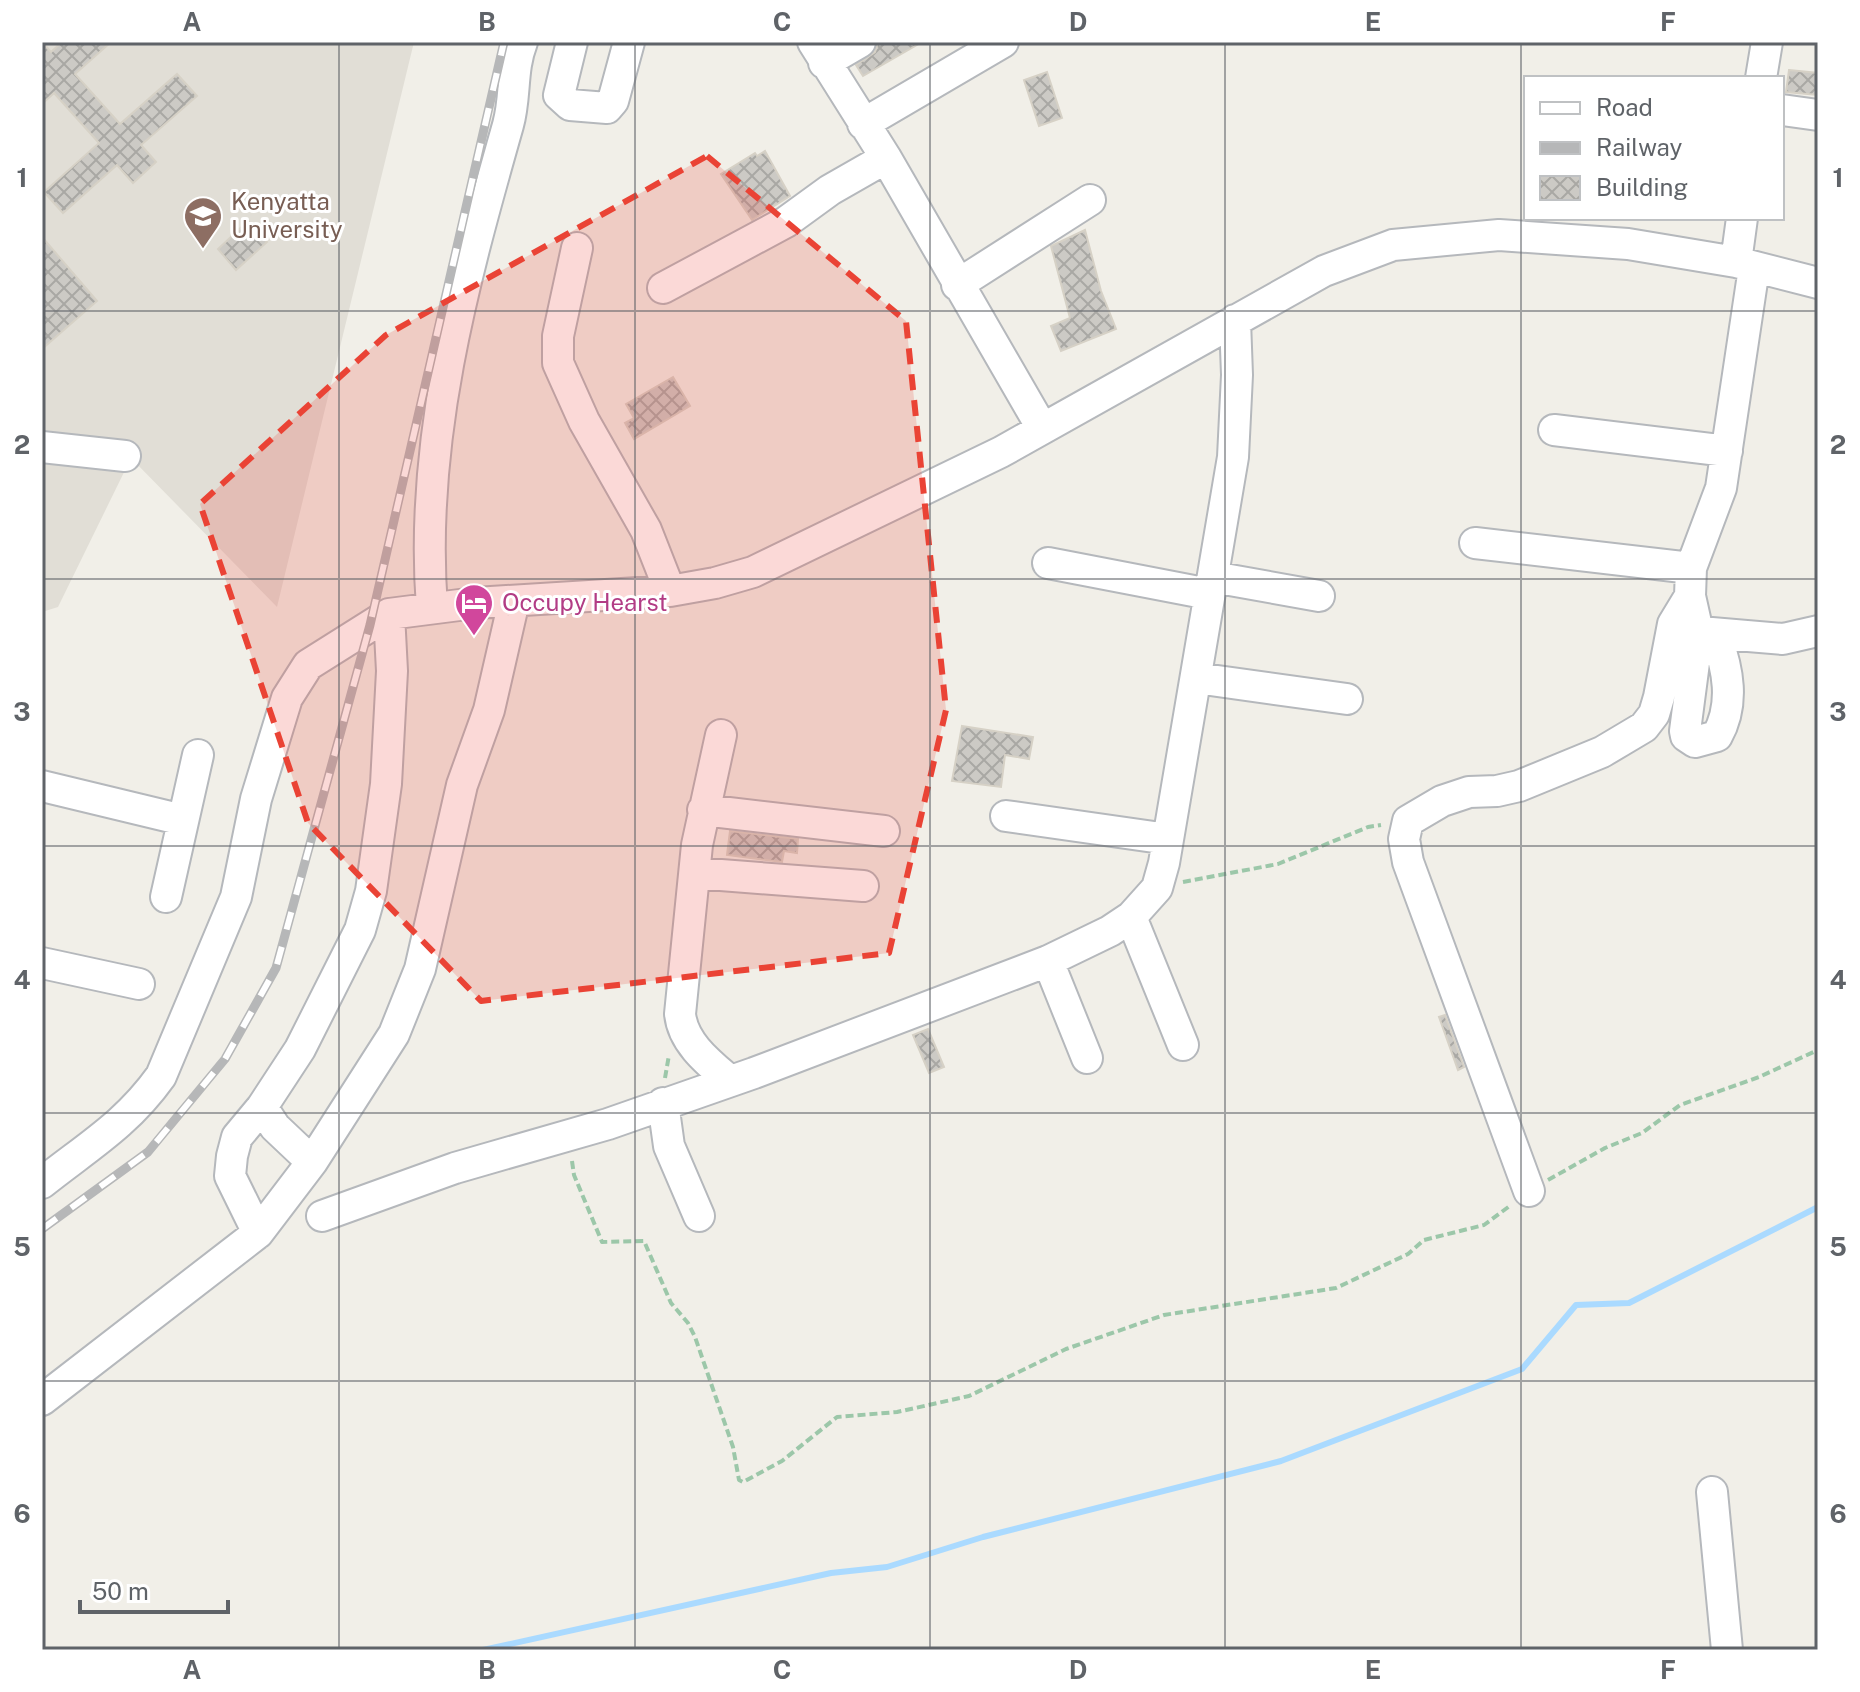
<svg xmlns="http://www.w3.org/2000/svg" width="1860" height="1692" viewBox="0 0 1860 1692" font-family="'Public Sans',sans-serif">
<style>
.education{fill:#e1ded6}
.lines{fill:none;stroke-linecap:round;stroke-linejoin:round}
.stream{stroke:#aadaff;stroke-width:6}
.building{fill:url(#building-cross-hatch);stroke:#d6d1c6;stroke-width:2}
.minor-casing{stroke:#b5b8bc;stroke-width:34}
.path{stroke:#9cc7a9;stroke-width:4;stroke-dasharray:8 4;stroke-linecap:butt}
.minor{stroke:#fff;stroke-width:30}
.rail-casing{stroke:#b6b7b8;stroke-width:9}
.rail{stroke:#fff;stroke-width:6;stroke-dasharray:18;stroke-linecap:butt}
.marked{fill:#ea4335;fill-opacity:0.2;stroke:#ea4335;stroke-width:6;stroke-dasharray:16 10;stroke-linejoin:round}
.grid{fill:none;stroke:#5f6368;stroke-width:2;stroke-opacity:0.55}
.labels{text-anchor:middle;stroke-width:6;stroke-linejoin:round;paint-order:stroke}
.education-label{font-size:24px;fill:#785e54;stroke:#fff;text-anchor:start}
.hotel-label{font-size:24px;fill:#b23c85;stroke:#fff;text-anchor:start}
.neatline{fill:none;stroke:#5f6368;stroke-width:3}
.grid-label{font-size:26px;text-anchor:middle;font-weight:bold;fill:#5f6368}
</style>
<defs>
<pattern id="building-cross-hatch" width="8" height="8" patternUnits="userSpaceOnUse" patternTransform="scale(2)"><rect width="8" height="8" fill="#cccac5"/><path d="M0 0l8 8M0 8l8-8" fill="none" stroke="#a9a8a4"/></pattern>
</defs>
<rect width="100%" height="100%" fill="#f1efe8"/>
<path class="education" d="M 42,42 L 414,42 L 277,607 L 131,458 L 58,607 L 42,612 Z"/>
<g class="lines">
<path class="stream" d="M 483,1650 L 831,1573 L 887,1567 L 983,1537 L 1281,1461 L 1522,1369 L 1576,1305 L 1629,1303 L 1818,1207"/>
</g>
<path class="building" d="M 42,42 L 51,52 L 62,42 L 111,42 L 75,74 L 120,124 L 177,74 L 197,96 L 141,145 L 156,162 L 133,183 L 117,165 L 63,213 L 44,192 L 99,143 L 54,93 L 42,104 Z
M 878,42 L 922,42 L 863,76 L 856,65 L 875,52 Z
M 1789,70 L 1818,73 L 1818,95 L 1786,92 Z
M 1047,72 L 1062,118 L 1039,126 L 1024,80 Z
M 765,151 L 790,196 L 752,220 L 721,174 L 755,153 L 757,156 Z
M 248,221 L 267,242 L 236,270 L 218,249 Z
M 1085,230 L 1101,291 L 1116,329 L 1061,351 L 1051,326 L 1070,318 L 1051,246 Z
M 42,237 L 97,301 L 42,349 Z
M 673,377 L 690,406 L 634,439 L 625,423 L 634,418 L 626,404 Z
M 962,726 L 1033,737 L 1029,759 L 1005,755 L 1001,787 L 952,781 Z
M 730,831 L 798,839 L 797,853 L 784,851 L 782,862 L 727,855 Z
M 1445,1015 L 1464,1067 L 1458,1070 L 1439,1017 Z
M 928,1029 L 944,1067 L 929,1073 L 913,1035 Z"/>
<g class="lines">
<g class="minor-casing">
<path id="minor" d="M 572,42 L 559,95 L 570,105 L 607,108 L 613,101 L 629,42
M 813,42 L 886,158 L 1042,428
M 824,63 L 860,42
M 1761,78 L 1767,42
M 1782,110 L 1818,115
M 863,124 L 1003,42
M 577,248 L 558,336 L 558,363 L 584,421 L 646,530 L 670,591
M 1736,262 L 1742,218
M 957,285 L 1090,200
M 663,288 L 786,222 L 830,190 L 886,158
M 1554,430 L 1727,451
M 42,447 L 125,456
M 1475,543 L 1691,568
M 1048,563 L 1209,594
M 1213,577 L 1319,596
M 432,608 C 419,442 463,283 508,125 C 516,97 511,70 522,42
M 1700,632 L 1783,639 L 1818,631
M 1716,636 C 1728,669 1735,704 1717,736 L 1695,742 L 1686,736 L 1685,731 L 1698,632 L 1690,596 L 1691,568 L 1721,488 L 1754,268
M 1196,678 L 1347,699
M 721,735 L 697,845 L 680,1014 C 683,1043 709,1063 730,1081
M 42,786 L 183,820
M 703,810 L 884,831
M 1006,816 L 1168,839
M 695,873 L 863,886
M 166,897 L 198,755
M 1131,917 L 1183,1045
M 1048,961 L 1087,1058
M 42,963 L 139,984
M 663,1103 L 669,1146 L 699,1216
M 262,1107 L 275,1127 L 312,1162
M 42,1183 C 87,1147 126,1125 161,1076 L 236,897 L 256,799 L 287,698 L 308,665 L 389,614 L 475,603 L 670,591 L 715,583 L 753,572 L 1001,452 L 1324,271 L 1393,245 L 1499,235 L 1628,244 L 1736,262 L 1818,283
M 1529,1191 L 1408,862 L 1404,839 L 1408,821 L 1442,801 L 1469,792 L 1497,791 L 1519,786 L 1602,752 L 1644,727 L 1654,714 L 1659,697 L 1673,624 L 1690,596
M 322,1216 L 455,1168 L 608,1124 L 754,1073 L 1048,961 L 1110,931 L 1131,917 L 1157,888 L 1164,863 L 1233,457 L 1237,375 L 1235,320
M 258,1233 L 230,1176 L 232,1156 L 237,1137 L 262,1107 L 300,1049 L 360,930 L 371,891 L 386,784 L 392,671 L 389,614
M 42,1400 L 258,1233 L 312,1162 L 394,1034 L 420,969 L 462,785 L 489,710 L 514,601
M 1712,1492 L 1727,1650"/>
</g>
<path class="path" d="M 1183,882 L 1278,864 L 1368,827 L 1381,825
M 665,1078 L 669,1055
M 572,1161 L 574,1175 L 602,1242 L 644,1241 L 671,1303 L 688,1323 L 695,1337 L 733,1447 L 739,1480 L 743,1482 L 782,1461 L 837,1417 L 897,1412 L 969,1396 L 1066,1349 L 1164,1315 L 1336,1288 L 1408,1254 L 1424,1240 L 1484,1225 L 1511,1205
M 1548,1180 L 1605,1148 L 1642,1133 L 1680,1105 L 1759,1077 L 1818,1050"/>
<use href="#minor" class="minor"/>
<g class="rail-casing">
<path id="rail" d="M 42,1229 L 148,1152 L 225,1059 L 276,968 L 370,625 L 504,42"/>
</g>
<use href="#rail" class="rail"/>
</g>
<path class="marked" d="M 707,156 L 906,321 L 946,710 L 889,953 L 481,1001 L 308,823 L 200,504 L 386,335 Z"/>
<path class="grid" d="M 339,42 L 339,1650M 635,42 L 635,1650M 930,42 L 930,1650M 1225,42 L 1225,1650M 1521,42 L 1521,1650M 42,311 L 1818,311M 42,579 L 1818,579M 42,846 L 1818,846M 42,1113 L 1818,1113M 42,1381 L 1818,1381"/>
<defs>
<g id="university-pin" transform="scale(2)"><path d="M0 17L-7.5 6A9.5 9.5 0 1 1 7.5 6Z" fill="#8d6e63" stroke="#fff"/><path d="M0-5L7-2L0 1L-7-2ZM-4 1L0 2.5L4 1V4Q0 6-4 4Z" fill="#fff"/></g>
<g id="hotel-pin" transform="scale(2)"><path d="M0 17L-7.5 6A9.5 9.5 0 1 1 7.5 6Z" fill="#d1479c" stroke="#fff"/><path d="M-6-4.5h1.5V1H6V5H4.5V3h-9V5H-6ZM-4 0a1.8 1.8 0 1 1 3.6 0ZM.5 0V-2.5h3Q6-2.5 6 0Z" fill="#fff"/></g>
</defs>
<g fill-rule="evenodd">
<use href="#university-pin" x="203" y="216"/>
<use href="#hotel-pin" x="474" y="603"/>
</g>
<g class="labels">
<g class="education-label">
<text x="231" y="210">Kenyatta<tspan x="231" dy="28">University</tspan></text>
</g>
<g class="hotel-label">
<text x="502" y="611">Occupy Hearst</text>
</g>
</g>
<rect width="1860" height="1692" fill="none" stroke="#ffffff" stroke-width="88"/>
<rect x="1524" y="76" width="260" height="144" fill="#ffffff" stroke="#bfc1c3" stroke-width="2"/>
<rect x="1540" y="102" width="40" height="12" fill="#ffffff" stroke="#bfc1c3" stroke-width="2"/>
<text x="1596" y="116" font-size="24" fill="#5f6368">Road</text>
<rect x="1540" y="142" width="40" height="12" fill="#b6b7b8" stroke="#bfc1c3" stroke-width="2"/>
<text x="1596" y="156" font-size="24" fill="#5f6368">Railway</text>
<rect x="1540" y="176" width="40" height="24" fill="url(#building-cross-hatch)" stroke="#bfc1c3" stroke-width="2"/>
<text x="1596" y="196" font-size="24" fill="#5f6368">Building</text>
<path d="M80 1600v12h148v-12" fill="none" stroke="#5f6368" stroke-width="4"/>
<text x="92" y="1600" font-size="24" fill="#5f6368" stroke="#ffffff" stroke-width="6" paint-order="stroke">50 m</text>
<rect x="44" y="44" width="1772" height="1604" class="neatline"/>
<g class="grid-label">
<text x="192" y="31">A</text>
<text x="487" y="31">B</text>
<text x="782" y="31">C</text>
<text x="1078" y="31">D</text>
<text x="1373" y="31">E</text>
<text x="1668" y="31">F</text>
<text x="22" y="187">1</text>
<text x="1838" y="187">1</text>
<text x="22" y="454">2</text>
<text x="1838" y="454">2</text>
<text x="22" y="721">3</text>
<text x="1838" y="721">3</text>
<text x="22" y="989">4</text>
<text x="1838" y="989">4</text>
<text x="22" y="1256">5</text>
<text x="1838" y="1256">5</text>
<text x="22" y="1523">6</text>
<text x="1838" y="1523">6</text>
<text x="192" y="1679">A</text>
<text x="487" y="1679">B</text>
<text x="782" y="1679">C</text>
<text x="1078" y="1679">D</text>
<text x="1373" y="1679">E</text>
<text x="1668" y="1679">F</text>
</g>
</svg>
